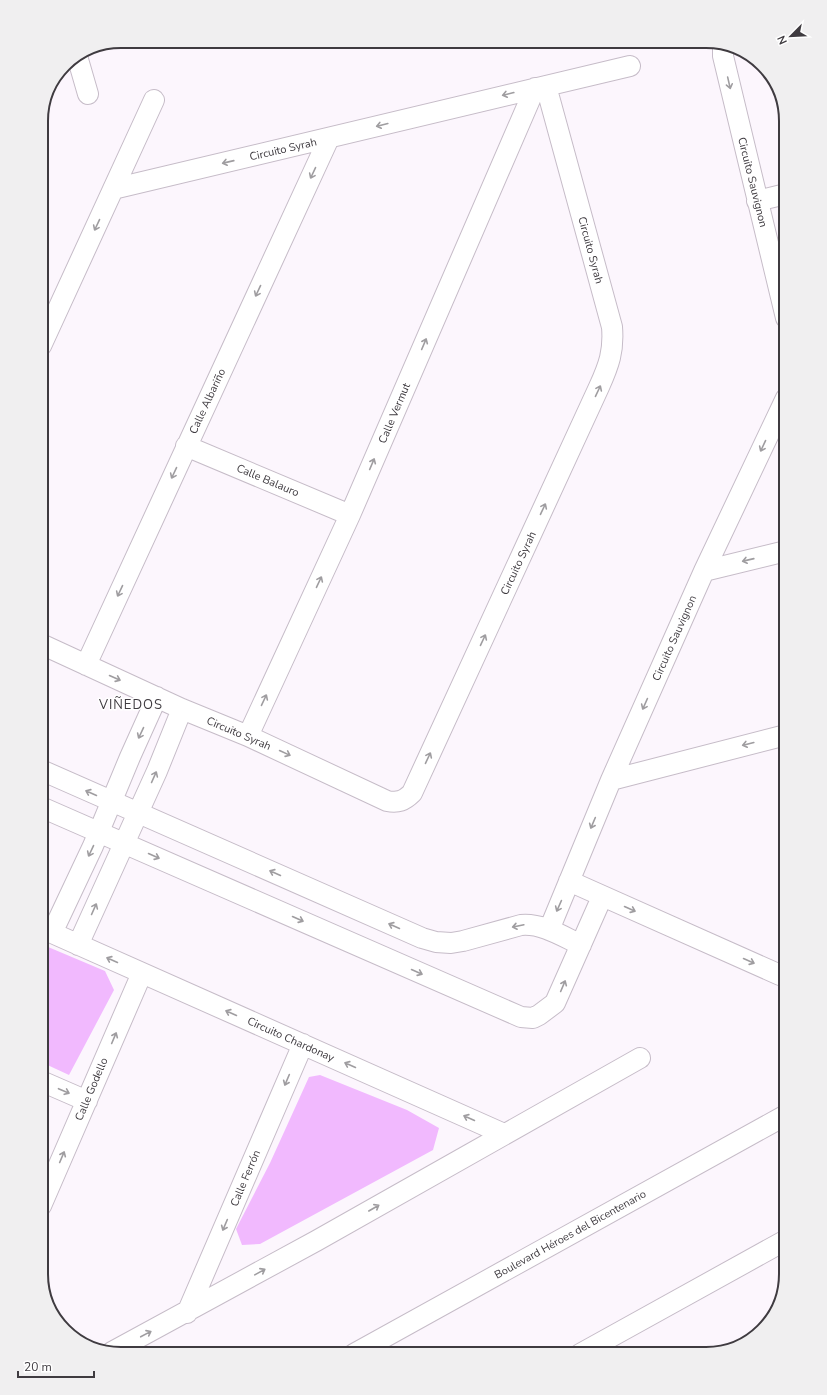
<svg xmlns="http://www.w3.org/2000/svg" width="827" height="1395" viewBox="0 0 827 1395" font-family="'Nunito Sans',sans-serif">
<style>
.green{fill:#f1b9fe}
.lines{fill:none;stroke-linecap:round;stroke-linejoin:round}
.street-casing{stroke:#c6bcc8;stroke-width:22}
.street{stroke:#fff;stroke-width:20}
.oneway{stroke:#9f9da0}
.labels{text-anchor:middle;stroke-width:3;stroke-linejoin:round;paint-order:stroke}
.street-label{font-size:11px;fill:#3f3b40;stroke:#fff}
.quarter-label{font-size:13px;letter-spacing:1px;fill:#3f3b40;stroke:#fff}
.rim{fill:none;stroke:#3f3b40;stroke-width:2}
</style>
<rect width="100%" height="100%" fill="#fcf6fd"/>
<path class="green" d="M 41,944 L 105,971 L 114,990 L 69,1075 L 41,1062 Z
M 320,1075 L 407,1110 L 439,1128 L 433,1150 L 260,1244 L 242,1245 L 236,1229 L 270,1163 L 309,1077 Z"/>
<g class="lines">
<g class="street-casing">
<path id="street" d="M 723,45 L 723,56 L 786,318
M 77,56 L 88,94
M 113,189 L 630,66
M 757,201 L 786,194
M 41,346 L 154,100
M 186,446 L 350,515
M 704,571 L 786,551
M 41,644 L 182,709 L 248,736 L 387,801 C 398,803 404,801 412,793 L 599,387 C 609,365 614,351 612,327 L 546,86
M 86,665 L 329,138
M 248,736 L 350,515 L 535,88
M 41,770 L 422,938 L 436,942 L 451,943 L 463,941 L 521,925 C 542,923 562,936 581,945
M 611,780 L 786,735
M 41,807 L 521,1017 L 533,1018 L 539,1015 L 555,1003 L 602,897
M 569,881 L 780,975 L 786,975
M 41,928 L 504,1134
M 549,930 L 611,780 L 704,571 L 786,398
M 52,933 L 93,846 L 130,757 L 157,697
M 78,945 L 157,771 L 182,709
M 41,1081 L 87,1101
M 41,1206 L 142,973
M 187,1313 L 303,1044
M 112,1352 L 316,1241 L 640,1058
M 354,1354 L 786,1115
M 580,1354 L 786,1240"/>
</g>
<use href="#street" class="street"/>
</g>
<defs><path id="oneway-shaft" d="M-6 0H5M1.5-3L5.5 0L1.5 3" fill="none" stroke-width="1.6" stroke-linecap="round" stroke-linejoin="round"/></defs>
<g class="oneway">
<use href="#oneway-shaft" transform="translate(729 83) rotate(77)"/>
<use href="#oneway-shaft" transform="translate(508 94) rotate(166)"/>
<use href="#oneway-shaft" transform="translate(382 125) rotate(166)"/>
<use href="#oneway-shaft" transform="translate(228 162) rotate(167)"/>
<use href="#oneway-shaft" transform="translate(313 173) rotate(115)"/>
<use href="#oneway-shaft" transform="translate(97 225) rotate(115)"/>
<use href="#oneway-shaft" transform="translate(258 291) rotate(115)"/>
<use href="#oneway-shaft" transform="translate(424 344) rotate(-67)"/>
<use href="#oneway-shaft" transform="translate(598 391) rotate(-65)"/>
<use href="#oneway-shaft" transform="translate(763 446) rotate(115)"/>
<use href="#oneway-shaft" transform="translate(372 464) rotate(-67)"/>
<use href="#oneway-shaft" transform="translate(174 473) rotate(115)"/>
<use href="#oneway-shaft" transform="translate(543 509) rotate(-65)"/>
<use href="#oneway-shaft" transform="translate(748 560) rotate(167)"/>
<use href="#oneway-shaft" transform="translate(319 582) rotate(-65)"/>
<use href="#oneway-shaft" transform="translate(120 591) rotate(115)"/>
<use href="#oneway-shaft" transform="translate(483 640) rotate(-65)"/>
<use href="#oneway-shaft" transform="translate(115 678) rotate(24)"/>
<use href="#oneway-shaft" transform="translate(264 700) rotate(-65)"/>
<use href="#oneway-shaft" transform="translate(645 704) rotate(114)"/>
<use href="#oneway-shaft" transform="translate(141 733) rotate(115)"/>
<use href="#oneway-shaft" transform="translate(748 744) rotate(166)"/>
<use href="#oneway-shaft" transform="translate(285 753) rotate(25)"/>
<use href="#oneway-shaft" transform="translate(428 758) rotate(-65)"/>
<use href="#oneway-shaft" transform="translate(154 777) rotate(-66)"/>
<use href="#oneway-shaft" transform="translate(91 793) rotate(-156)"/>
<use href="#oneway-shaft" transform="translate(593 823) rotate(113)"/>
<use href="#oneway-shaft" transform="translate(91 851) rotate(115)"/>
<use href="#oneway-shaft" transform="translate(154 856) rotate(24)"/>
<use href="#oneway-shaft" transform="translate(275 873) rotate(-156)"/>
<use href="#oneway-shaft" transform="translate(559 906) rotate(114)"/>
<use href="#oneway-shaft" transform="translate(94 909) rotate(-66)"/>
<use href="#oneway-shaft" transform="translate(630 909) rotate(24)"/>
<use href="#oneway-shaft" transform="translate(298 919) rotate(24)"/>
<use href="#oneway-shaft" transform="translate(394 926) rotate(-156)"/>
<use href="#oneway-shaft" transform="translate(518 926) rotate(168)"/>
<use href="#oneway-shaft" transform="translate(112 960) rotate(-156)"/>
<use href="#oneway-shaft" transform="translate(749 961) rotate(24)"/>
<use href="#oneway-shaft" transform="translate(417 972) rotate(24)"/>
<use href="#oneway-shaft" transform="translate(563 986) rotate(-67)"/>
<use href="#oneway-shaft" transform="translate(231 1013) rotate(-156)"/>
<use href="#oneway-shaft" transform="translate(114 1038) rotate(-67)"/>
<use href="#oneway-shaft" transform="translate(350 1065) rotate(-156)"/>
<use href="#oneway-shaft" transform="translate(287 1080) rotate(113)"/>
<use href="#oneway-shaft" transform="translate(64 1091) rotate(23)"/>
<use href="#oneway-shaft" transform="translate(469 1118) rotate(-156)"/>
<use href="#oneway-shaft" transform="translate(62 1157) rotate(-67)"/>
<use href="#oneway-shaft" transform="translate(374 1208) rotate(-30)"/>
<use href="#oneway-shaft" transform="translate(225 1225) rotate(113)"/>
<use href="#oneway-shaft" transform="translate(260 1272) rotate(-29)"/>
<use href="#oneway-shaft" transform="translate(146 1334) rotate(-28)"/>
</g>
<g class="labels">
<g class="street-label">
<text transform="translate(283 149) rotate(-13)" y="4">Circuito Syrah</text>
<text transform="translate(753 182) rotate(76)" y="4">Circuito Sauvignon</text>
<text transform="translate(591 250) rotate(75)" y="4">Circuito Syrah</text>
<text transform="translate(207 401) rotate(-65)" y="4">Calle Albariño</text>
<text transform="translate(394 413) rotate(-67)" y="4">Calle Vermut</text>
<text transform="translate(268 480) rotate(23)" y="4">Calle Balauro</text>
<text transform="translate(518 563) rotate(-65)" y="4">Circuito Syrah</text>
<text transform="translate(674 638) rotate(-66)" y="4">Circuito Sauvignon</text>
<text transform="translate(239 733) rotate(23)" y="4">Circuito Syrah</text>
<text transform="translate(291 1039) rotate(24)" y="4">Circuito Chardonay</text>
<text transform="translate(91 1089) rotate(-67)" y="4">Calle Godello</text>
<text transform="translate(245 1178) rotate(-67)" y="4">Calle Ferrón</text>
<text transform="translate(570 1234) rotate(-29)" y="4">Boulevard Héroes del Bicentenario</text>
</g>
<g class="quarter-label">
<text x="131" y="709">VIÑEDOS</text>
</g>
</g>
<path d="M0 0H827V1395H0ZM121 48H706A73 73 0 0 1 779 121V1274A73 73 0 0 1 706 1347H121A73 73 0 0 1 48 1274V121A73 73 0 0 1 121 48Z" fill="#f0eff0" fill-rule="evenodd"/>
<path class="rim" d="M121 48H706A73 73 0 0 1 779 121V1274A73 73 0 0 1 706 1347H121A73 73 0 0 1 48 1274V121A73 73 0 0 1 121 48Z"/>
<g transform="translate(791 36) rotate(246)" stroke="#ffffff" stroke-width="3" paint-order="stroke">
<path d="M0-3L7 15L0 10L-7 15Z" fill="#3f3b40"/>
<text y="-6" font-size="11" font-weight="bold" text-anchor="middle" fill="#3f3b40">N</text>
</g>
<path d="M18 1371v6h76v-6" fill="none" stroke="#3f3b40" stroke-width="2"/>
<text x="24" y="1371" font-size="12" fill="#3f3b40" stroke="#ffffff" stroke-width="3" paint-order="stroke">20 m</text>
</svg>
